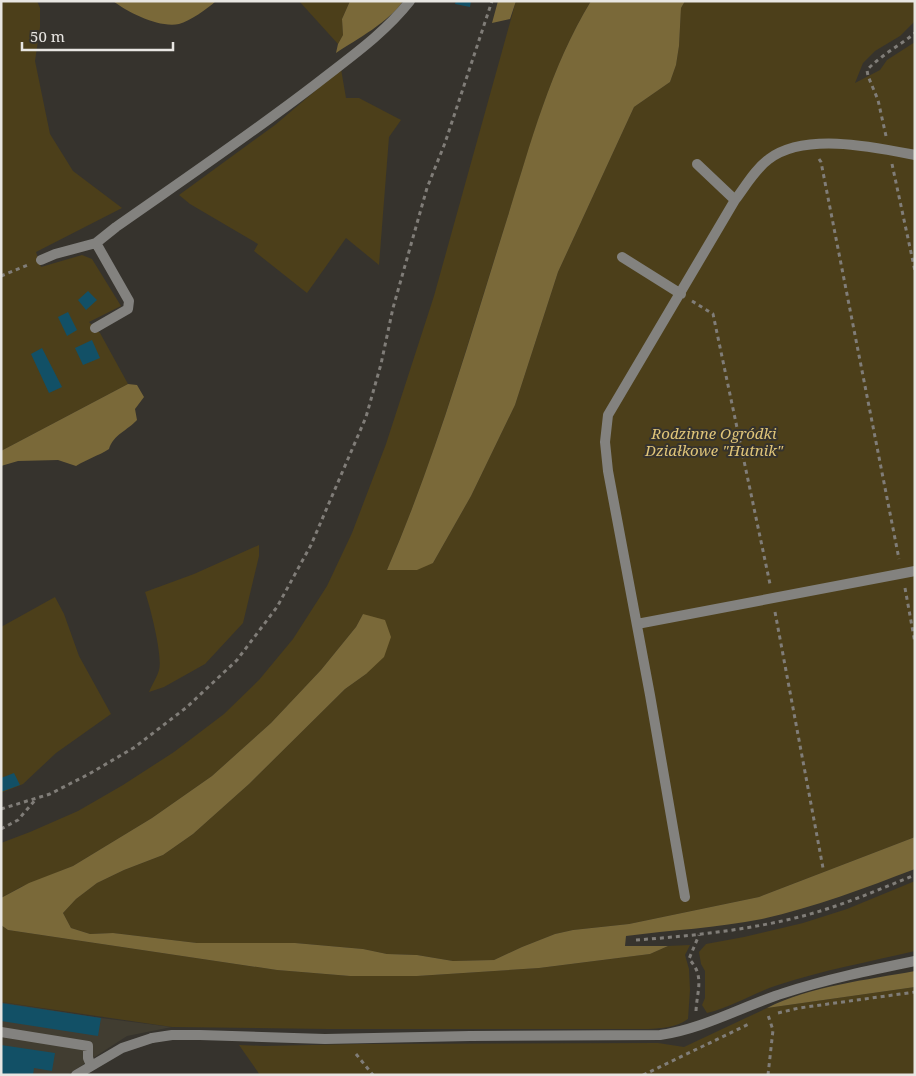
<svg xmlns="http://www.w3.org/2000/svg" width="916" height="1076" viewBox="0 0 916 1076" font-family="'Noto Serif',serif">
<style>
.built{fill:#413d31}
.green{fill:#4c3f1a}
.forest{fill:#7a6939}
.building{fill:#125066}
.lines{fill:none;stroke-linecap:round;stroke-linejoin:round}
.path{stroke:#807d78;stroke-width:3;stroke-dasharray:4 4;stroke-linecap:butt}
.lane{stroke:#83827f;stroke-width:10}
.street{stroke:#83827f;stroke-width:10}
.labels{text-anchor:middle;stroke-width:4;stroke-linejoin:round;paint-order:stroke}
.park-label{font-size:15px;font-style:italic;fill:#e0c579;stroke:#36332d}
</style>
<rect width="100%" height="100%" fill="#36332d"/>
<path class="built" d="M 1,1002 L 101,1018 L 172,1027 L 127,1036 L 67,1075 L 1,1075 Z"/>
<path class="green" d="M 1,1 L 37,1 L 40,8 L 40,27 L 35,61 L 50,134 L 73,171 L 122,208 L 36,252 L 41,267 L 82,255 L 92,259 L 121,306 L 89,322 L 100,333 L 128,384 L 1,451 Z
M 299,1 L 350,1 L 342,19 L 343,35 L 338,44 Z
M 516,1 L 591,1 C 551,66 531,143 508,216 C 470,335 437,455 387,570 L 433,563 L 471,496 L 515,405 L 558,272 L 634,107 L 670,82 L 676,65 L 679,46 L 681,8 L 685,1 L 915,1 L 915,21 L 900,36 L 875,51 L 863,63 L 855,83 L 880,70 L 887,60 L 915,42 L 915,837 L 759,897 L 629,924 L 573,930 L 555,934 L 522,947 L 494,960 L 453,961 L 417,955 L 387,954 L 363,949 L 295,943 L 197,943 L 113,933 L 90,934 L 71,928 L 63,913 L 76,899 L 97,883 L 124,870 L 163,855 L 193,834 L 249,784 L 345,689 L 366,674 L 363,614 L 356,627 L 321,670 L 271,723 L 212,776 L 152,818 L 73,866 L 21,887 L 1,898 L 1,843 L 30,832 L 78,811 L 123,785 L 174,752 L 224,714 L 259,680 L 293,639 L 327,586 L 352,533 L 386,444 L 434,296 Z
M 341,69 L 346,98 L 359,98 L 401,120 L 389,137 L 379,265 L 346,238 L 307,293 L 254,251 L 258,244 L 190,204 L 179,195 L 275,125 Z
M 259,545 L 259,556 L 243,623 L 205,664 L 164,687 L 149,692 C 152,685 157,677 159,670 C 163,656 150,606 145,592 L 194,574 Z
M 55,597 L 64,614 L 79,656 L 111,714 L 56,753 L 23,784 L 1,793 L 1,627 Z
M 915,881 L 915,951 C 869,962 823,970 778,985 C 753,993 732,1007 707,1013 L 702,1005 L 705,998 L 705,971 L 701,964 L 699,952 L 706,944 L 744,937 L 803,923 L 847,909 Z
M 1,925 L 8,930 L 277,970 L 350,976 L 417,976 L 539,968 L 650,954 L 668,946 L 690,945 L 685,955 L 689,969 L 690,990 L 688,1019 C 675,1028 663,1028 648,1029 L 328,1029 L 172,1027 L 1,1002 Z
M 915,987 L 915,1075 L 260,1075 L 239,1045 L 264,1046 L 361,1044 L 658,1043 L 684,1047 L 767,1008 Z"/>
<path class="forest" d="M 113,1 L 216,1 C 207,9 190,21 179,24 C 159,28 129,13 113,1 Z
M 350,1 L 403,1 C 389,22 357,39 336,53 L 338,44 L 343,35 L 342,19 Z
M 498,1 L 516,1 L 510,19 L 492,23 Z
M 591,1 L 685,1 L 681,8 L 679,46 L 676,65 L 670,82 L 634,107 L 558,272 L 515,405 L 471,496 L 433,563 L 417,570 L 387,570 C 436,457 470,337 507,219 C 530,146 550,68 591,1 Z
M 128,384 L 137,385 L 144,397 L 135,409 L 137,420 C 128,430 113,435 109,449 C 98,456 87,459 76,466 L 58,460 L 18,461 L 1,466 L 1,451 Z
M 363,614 L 385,620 L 391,637 L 384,657 L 366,674 L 345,689 L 249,784 L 193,834 L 163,855 L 124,870 L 97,883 L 76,899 L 63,913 L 71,928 L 90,934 L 113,933 L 197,943 L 295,943 L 363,949 L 387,954 L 417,955 L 453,961 L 494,960 L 522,947 L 555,934 L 573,930 L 629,924 L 759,897 L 915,837 L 915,869 C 865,888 815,907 762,919 C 717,928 671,930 626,936 L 625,946 L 668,946 L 650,954 L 539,968 L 417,976 L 350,976 L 277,970 L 8,930 L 1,925 L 1,898 L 29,883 L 73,866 L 152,818 L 212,776 L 271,723 L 321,670 L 356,627 Z
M 915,971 L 915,987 L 767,1008 C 810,986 867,980 915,971 Z"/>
<path class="building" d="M 456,1 L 471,1 L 470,7 L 455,4 Z
M 88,291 L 97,300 L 86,310 L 78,300 Z
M 68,312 L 77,330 L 67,336 L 58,317 Z
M 92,340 L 100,358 L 83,365 L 75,348 Z
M 42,348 L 62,387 L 49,393 L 31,354 Z
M 14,773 L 20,785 L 1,792 L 1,778 Z
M 1,1003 L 101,1018 L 98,1036 L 1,1021 Z
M 1,1045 L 55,1053 L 52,1071 L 34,1068 L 33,1075 L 1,1075 Z"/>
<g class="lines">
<path class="path" d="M 886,136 L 878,100 L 868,76 L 867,70 C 881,55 899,46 915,33
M 819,159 L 821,162 L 899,559
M 892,164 L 915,271
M 1,276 L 28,265
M 692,301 L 713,314 L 770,584
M 905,588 L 915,643
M 775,612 L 823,868
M 1,809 L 50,794 L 89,774 L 135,747 L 187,707 L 237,660 L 277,607 L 311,545 L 366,417 L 381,364 L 393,308 L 427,188 L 445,143 L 492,1
M 1,829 L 18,820 L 36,799
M 636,940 C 692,936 749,930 803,916 C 841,906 878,890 915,875
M 696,1011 C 697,990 705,976 689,959 L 699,935
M 778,1013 L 799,1008 L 915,992
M 356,1054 L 373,1075
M 643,1075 L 749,1024
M 768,1075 L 773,1030 L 768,1015"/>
<path class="lane" d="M 697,164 L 735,200
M 622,257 L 681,294
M 41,260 L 55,254 L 96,243 L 116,227 C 183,180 251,134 316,84 C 349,58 384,34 410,1
M 95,328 L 128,309 L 129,301 L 96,243
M 637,624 L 915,571
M 685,897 L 650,695 L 608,471 L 605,442 L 608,415 L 735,200 C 745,187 755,169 769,159 C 805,132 874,147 915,155
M 1,1032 L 88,1046 L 88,1058 L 91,1065
M 152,1038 L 172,1035 L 200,1035 L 325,1039 L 470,1036 L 660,1035 C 703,1029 743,1006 784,993 C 827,979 871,970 915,961"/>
<path class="street" d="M 76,1075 L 122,1048 L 152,1038"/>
</g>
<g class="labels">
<g class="park-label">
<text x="714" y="439">Rodzinne Ogródki<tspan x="714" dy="17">Działkowe "Hutnik"</tspan></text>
</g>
</g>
<rect width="916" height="1076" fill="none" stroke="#e8e6e2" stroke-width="5"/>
<path d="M22 42v8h151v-8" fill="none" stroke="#e8e6e2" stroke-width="2.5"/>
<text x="30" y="42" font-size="15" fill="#e8e6e2" stroke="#36332d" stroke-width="4" paint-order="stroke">50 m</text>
</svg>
